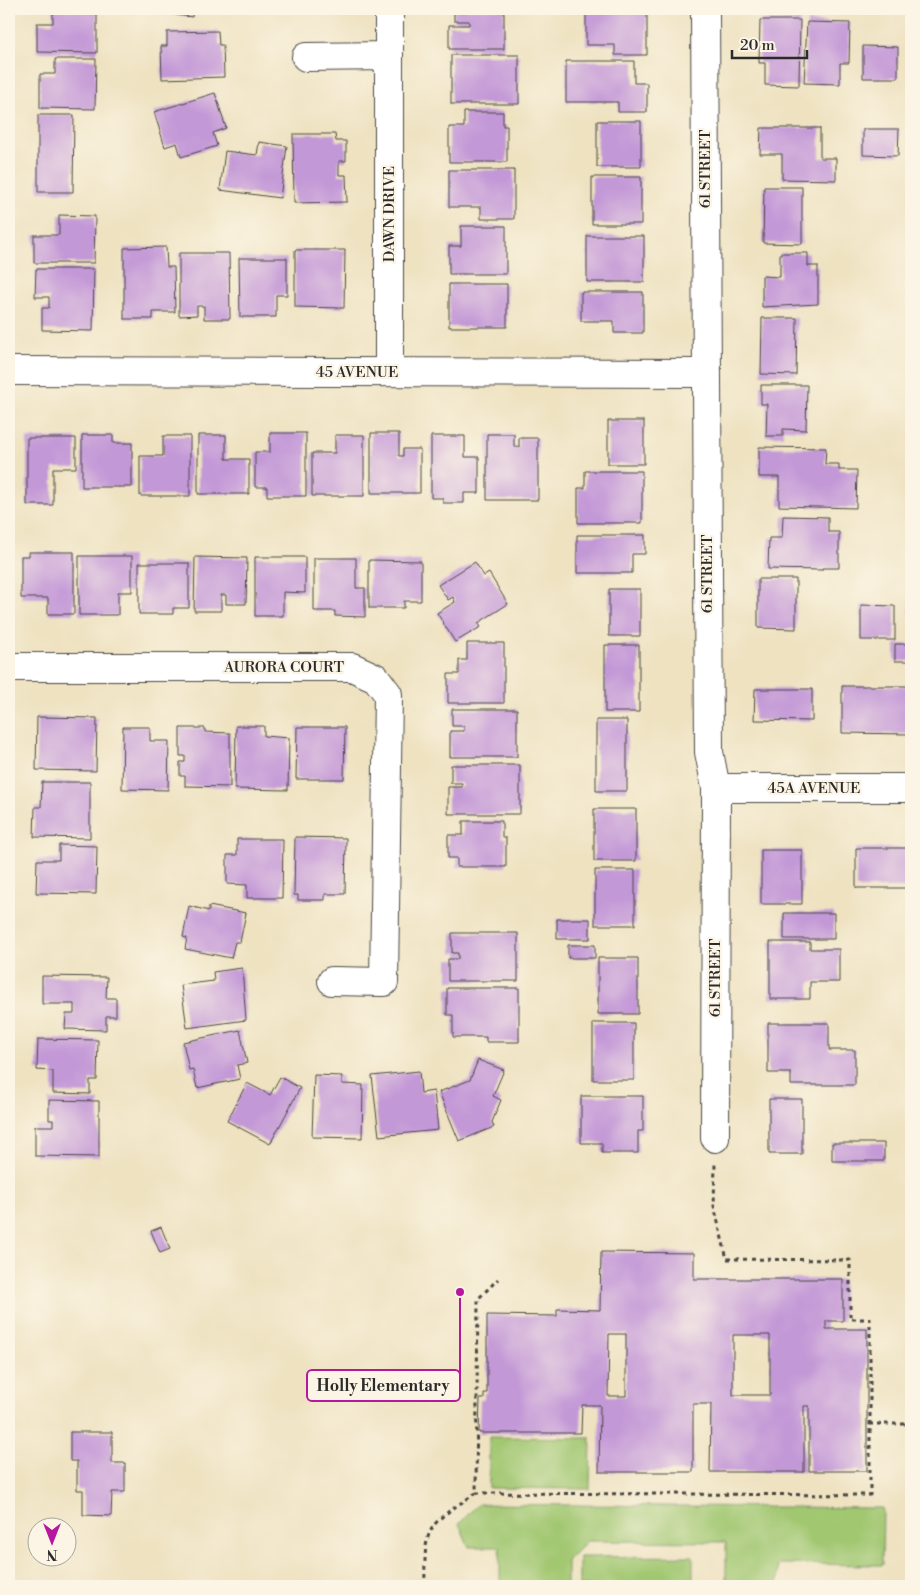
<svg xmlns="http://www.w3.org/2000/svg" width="920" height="1595" viewBox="0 0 920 1595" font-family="'Libre Bodoni',serif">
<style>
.green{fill:#a1c771;stroke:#66794e}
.building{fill:#c398d7;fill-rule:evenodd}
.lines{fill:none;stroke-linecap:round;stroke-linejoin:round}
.minor-casing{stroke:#484642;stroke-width:30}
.path{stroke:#484642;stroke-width:3;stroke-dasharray:4 4;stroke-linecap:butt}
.minor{stroke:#fff;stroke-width:28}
.labels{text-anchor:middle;stroke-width:4.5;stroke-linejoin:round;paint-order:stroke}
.street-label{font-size:15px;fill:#2b2b2b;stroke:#fcf5e5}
.leader{fill:none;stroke:#b5179e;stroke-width:2}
.callout-dot{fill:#b5179e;stroke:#fcf5e5;stroke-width:2}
.callout{fill:#fcf5e5;stroke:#b5179e;stroke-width:2}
.callout-label{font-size:16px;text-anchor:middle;font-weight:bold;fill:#2b2b2b}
</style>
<rect width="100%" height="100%" fill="#fcf5e5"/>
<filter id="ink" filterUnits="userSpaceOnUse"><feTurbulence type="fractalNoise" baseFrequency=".02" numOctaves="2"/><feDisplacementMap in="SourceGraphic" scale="10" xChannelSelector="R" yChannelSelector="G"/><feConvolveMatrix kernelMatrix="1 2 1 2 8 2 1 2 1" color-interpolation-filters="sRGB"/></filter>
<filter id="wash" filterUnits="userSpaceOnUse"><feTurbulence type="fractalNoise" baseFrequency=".0096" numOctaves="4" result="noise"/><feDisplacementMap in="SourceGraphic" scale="20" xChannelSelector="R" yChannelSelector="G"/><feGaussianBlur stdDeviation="1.12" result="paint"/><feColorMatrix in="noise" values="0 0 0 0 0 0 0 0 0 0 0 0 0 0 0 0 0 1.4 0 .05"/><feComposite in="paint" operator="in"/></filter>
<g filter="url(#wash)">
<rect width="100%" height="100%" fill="#eee2c1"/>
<path class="green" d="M 489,1437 L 591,1438 L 590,1489 L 489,1488 Z
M 478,1504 L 883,1508 L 882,1565 L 778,1564 L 778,1586 L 726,1586 L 726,1542 L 587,1541 L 567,1561 L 567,1586 L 500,1586 L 500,1547 L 469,1547 L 459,1524 Z
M 693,1556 L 693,1586 L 579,1586 L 579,1557 Z"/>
<g id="blocks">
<path class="building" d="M 53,9 L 97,9 L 97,53 L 37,52 L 37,23 L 53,23 Z
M 163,9 L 193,9 L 192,17 L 163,13 Z
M 454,9 L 504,9 L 504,49 L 449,49 L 449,25 L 469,25 L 469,21 L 454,21 Z
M 586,9 L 647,9 L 647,55 L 615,55 L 615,45 L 586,45 Z
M 760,20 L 800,20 L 799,86 L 765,85 L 765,63 L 759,63 Z
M 807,22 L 850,23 L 849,63 L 840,63 L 840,84 L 804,83 Z
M 218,31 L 219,45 L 223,45 L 224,77 L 162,79 L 161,46 L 167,46 L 167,32 Z
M 863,46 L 898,47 L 898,78 L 863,78 Z
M 451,55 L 519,55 L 519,104 L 451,104 Z
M 55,59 L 96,59 L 95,109 L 40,108 L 40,74 L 55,74 Z
M 566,61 L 634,61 L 634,83 L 647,83 L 647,112 L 618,112 L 618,102 L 566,102 Z
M 215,93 L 226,128 L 213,133 L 217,146 L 181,157 L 177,143 L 165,147 L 154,112 Z
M 464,112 L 503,112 L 503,126 L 507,126 L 507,162 L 449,162 L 449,127 L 464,127 Z
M 38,115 L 74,115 L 73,192 L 38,192 Z
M 597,121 L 641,121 L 641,167 L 597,167 Z
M 761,128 L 820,128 L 820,158 L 836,158 L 836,180 L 782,179 L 782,154 L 760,154 Z
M 863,129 L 899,129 L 898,156 L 863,155 Z
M 293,134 L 335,134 L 336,141 L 346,141 L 346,161 L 339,161 L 339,175 L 346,175 L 347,202 L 294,203 Z
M 259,142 L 287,146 L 280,198 L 220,190 L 225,151 L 257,155 Z
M 449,170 L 514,170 L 514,219 L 481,219 L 481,207 L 449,207 Z
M 592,177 L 641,177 L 641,224 L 592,224 Z
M 764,187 L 802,187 L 802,244 L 763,243 Z
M 59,215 L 95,216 L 94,263 L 34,263 L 34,235 L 59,235 Z
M 461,226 L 506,226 L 506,274 L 449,274 L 449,246 L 461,246 Z
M 587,236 L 644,236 L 644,282 L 587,282 Z
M 166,247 L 167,267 L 174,267 L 175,312 L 153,312 L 153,319 L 124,319 L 124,248 Z
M 295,250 L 345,250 L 344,308 L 295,307 Z
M 179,253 L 229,253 L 230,319 L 204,319 L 204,306 L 197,306 L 197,315 L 179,316 Z
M 780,253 L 808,253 L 808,266 L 818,266 L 818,304 L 762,307 L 762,276 L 780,277 Z
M 239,258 L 287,258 L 287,295 L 276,295 L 276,317 L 240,317 Z
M 36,269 L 94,269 L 93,331 L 42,330 L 42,308 L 49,308 L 49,297 L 35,297 Z
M 449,284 L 507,284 L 507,327 L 449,327 Z
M 581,292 L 643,292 L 643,333 L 614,333 L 614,321 L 581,321 Z
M 762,318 L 797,318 L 796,375 L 761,374 Z
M 761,385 L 807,385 L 806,430 L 783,429 L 783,436 L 766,436 L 767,404 L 761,404 Z
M 608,421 L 644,421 L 644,464 L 608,464 Z
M 270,433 L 306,433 L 306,496 L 267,496 L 267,487 L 255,487 L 255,452 L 270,452 Z
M 371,433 L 399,433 L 399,456 L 403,456 L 403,449 L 420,449 L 420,493 L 371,493 Z
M 487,434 L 514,434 L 514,447 L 519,447 L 519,438 L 538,438 L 538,500 L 487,500 Z
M 82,435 L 113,435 L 113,443 L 132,443 L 132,487 L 82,487 Z
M 198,435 L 226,435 L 226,459 L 249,459 L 249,494 L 198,494 Z
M 335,435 L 364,435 L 364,496 L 312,496 L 312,453 L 335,453 Z
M 163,436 L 190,436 L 190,496 L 140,496 L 140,456 L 163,456 Z
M 431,436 L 465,436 L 465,457 L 479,457 L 479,493 L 464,493 L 464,503 L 443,503 L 443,498 L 431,498 Z
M 27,438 L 76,438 L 76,468 L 53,468 L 53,505 L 27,505 Z
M 759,447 L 826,448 L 825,464 L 839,464 L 839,470 L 857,470 L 856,508 L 779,506 L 779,477 L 759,477 Z
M 585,471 L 642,471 L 642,523 L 578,523 L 578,488 L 585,488 Z
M 783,516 L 828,517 L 828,532 L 839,532 L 839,568 L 822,568 L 822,570 L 768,569 L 769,538 L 782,538 Z
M 577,535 L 645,535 L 645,554 L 632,554 L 632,573 L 577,573 Z
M 29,552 L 74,552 L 74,614 L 48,614 L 48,598 L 21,598 L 21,556 L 29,556 Z
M 79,556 L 132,556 L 132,592 L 118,592 L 118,615 L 79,615 Z
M 195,557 L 247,558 L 246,604 L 226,604 L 226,595 L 221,595 L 221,611 L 194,611 Z
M 255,557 L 305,557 L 305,593 L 283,592 L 283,616 L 255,616 Z
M 314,558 L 356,558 L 356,588 L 365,588 L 365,617 L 335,616 L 335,611 L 314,611 Z
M 369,560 L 421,561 L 421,601 L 404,601 L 404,608 L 369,608 Z
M 475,562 L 484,576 L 489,573 L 508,604 L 478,623 L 481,627 L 455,642 L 437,613 L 455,602 L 453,597 L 448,600 L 438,585 Z
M 139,563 L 189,563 L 189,608 L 173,608 L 173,614 L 139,614 Z
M 758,579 L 796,579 L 796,629 L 758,628 Z
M 909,585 L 911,585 L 911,613 L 909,613 Z
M 609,589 L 640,589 L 640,636 L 609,636 Z
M 861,605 L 895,606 L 895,640 L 861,640 Z
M 467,643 L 504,643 L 504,703 L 448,703 L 448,674 L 459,674 L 459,660 L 467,660 Z
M 895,644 L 911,644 L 911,661 L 895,661 Z
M 605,645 L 639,645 L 639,712 L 605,712 Z
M 842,686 L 910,686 L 909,734 L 842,733 Z
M 755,689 L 812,689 L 812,721 L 754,720 Z
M 452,709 L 517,709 L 517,757 L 450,757 L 450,731 L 464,731 L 464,726 L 452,726 Z
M 37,717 L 97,718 L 96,771 L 36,770 Z
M 596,720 L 627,720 L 627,791 L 596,791 Z
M 236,726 L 264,726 L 264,736 L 289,738 L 288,790 L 235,789 Z
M 123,727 L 150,727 L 150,741 L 169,741 L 168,790 L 122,789 Z
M 297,727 L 345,727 L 344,779 L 296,779 Z
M 180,728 L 205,728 L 205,732 L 230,733 L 230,787 L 185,786 L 185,776 L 180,776 L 180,762 L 185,762 L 185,756 L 180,756 Z
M 451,765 L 520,765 L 520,814 L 448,814 L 448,787 L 462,787 L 462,783 L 451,783 Z
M 42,782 L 90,782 L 90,838 L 34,837 L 35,807 L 41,807 Z
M 594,809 L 636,809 L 636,861 L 594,861 Z
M 463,821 L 502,821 L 502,838 L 506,838 L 506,867 L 457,867 L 457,858 L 448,858 L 448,835 L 463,835 Z
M 295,837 L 346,838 L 345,894 L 325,894 L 325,900 L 298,900 L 298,895 L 294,895 Z
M 237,839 L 283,839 L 282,898 L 247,898 L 247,885 L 227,884 L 227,855 L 237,855 Z
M 59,845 L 97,846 L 96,894 L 36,893 L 37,860 L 59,860 Z
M 856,848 L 911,848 L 911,888 L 856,888 Z
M 761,850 L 802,850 L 802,904 L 761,904 Z
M 595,870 L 635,870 L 635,925 L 595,925 Z
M 189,906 L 209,911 L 209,906 L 246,913 L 240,942 L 235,942 L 231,958 L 185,949 L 187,938 L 183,937 Z
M 784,913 L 834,913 L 834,939 L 784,939 Z
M 557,919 L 590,919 L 590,939 L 557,939 Z
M 452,933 L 518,933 L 518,981 L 448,981 L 448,959 L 458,959 L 458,953 L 452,953 Z
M 770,942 L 810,942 L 810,949 L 839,949 L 839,982 L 810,982 L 810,999 L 770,999 Z
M 568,945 L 595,945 L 595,958 L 568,958 Z
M 598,958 L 638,958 L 638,1014 L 598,1014 Z
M 242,968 L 246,1020 L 187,1028 L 181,985 L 214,981 L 213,972 Z
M 42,976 L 107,977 L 106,998 L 116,998 L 116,1016 L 106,1016 L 106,1030 L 65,1029 L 66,1014 L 74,1014 L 74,1004 L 42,1004 Z
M 447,988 L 519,988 L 519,1042 L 486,1042 L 486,1037 L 453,1037 L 453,1015 L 447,1015 Z
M 593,1023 L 634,1023 L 634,1080 L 593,1080 Z
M 768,1023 L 829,1023 L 829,1050 L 855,1050 L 855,1085 L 791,1085 L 791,1073 L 768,1073 Z
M 240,1030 L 247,1063 L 237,1065 L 240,1079 L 197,1088 L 193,1069 L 189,1070 L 183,1042 Z
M 38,1039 L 98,1040 L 97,1080 L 90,1080 L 90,1094 L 53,1093 L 53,1071 L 37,1070 Z
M 478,1060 L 504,1070 L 493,1096 L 501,1100 L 492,1122 L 494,1127 L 459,1141 L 439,1092 L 470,1080 Z
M 419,1071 L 421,1093 L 434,1091 L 438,1130 L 379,1136 L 372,1076 Z
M 314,1075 L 342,1076 L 342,1084 L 363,1085 L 362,1138 L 312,1137 Z
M 280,1077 L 300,1088 L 270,1144 L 227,1121 L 247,1083 L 270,1095 Z
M 581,1096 L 643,1096 L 643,1131 L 638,1131 L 638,1153 L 602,1153 L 602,1143 L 581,1143 Z
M 769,1099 L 802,1099 L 802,1154 L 769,1154 Z
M 49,1100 L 99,1101 L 99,1157 L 35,1156 L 35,1126 L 53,1126 L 53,1120 L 49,1120 Z
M 832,1143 L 884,1143 L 884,1161 L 832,1161 Z
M 161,1227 L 170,1249 L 160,1253 L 151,1231 Z
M 601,1252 L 694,1253 L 694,1279 L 843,1279 L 843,1321 L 826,1321 L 826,1329 L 867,1329 L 867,1471 L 809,1471 L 809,1406 L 804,1406 L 804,1472 L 710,1472 L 711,1404 L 693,1404 L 693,1472 L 599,1472 L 600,1405 L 582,1405 L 581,1433 L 479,1433 L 480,1399 L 484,1399 L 484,1393 L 487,1393 L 487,1315 L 557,1316 L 557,1309 L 600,1310 ZM 609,1334 L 626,1334 L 626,1396 L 608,1396 ZM 733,1335 L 770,1335 L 770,1395 L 733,1395 Z
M 70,1432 L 112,1432 L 112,1463 L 125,1463 L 125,1492 L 112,1492 L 111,1516 L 83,1515 L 83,1490 L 77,1490 L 77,1461 L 70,1461 Z"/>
</g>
</g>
<g filter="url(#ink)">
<use href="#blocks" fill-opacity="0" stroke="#484642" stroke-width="1"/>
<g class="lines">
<g class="minor-casing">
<path id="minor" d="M 705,9 L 709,752 L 716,788 L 715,1138
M 306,57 L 389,56
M 9,371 L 706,373
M 389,372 L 389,9
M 9,667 L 352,667 L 376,678 L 388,694 L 384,982 L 332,981
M 716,788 L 911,788"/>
</g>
<path class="path" d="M 869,1424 L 911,1424
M 476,1493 L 870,1495 L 870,1319 L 850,1319 L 850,1260 L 727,1259 L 714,1206 L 715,1163
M 425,1586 C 424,1526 426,1526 476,1493 L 478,1299 L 498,1279"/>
<use href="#minor" class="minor"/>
</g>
</g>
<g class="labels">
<g class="street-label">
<text transform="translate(705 169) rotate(-90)" y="5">61 STREET</text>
<text transform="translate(389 214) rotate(-90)" y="5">DAWN DRIVE</text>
<text x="357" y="377">45 AVENUE</text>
<text transform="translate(707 574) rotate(-90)" y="5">61 STREET</text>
<text x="284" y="672">AURORA COURT</text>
<text x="814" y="793">45A AVENUE</text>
<text transform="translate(715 978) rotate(-90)" y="5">61 STREET</text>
</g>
</g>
<path class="leader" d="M460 1292L460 1385"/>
<circle class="callout-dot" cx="460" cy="1292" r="5"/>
<rect class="callout" x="307" y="1370" width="153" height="31" rx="5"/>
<g class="callout-label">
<text x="383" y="1391">Holly Elementary</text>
</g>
<rect width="920" height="1595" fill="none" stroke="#fcf5e5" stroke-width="30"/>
<g transform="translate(52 1542) rotate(180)"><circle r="24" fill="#fcf5e5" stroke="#a8a49b"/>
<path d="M0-4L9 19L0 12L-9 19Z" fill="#b5179e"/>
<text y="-8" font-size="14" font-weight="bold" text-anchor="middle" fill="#2b2b2b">N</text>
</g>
<path d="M732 50v8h75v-8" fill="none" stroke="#2b2b2b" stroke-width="2.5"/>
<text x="740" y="50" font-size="15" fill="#2b2b2b" stroke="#fcf5e5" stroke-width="4" paint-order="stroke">20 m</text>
</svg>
